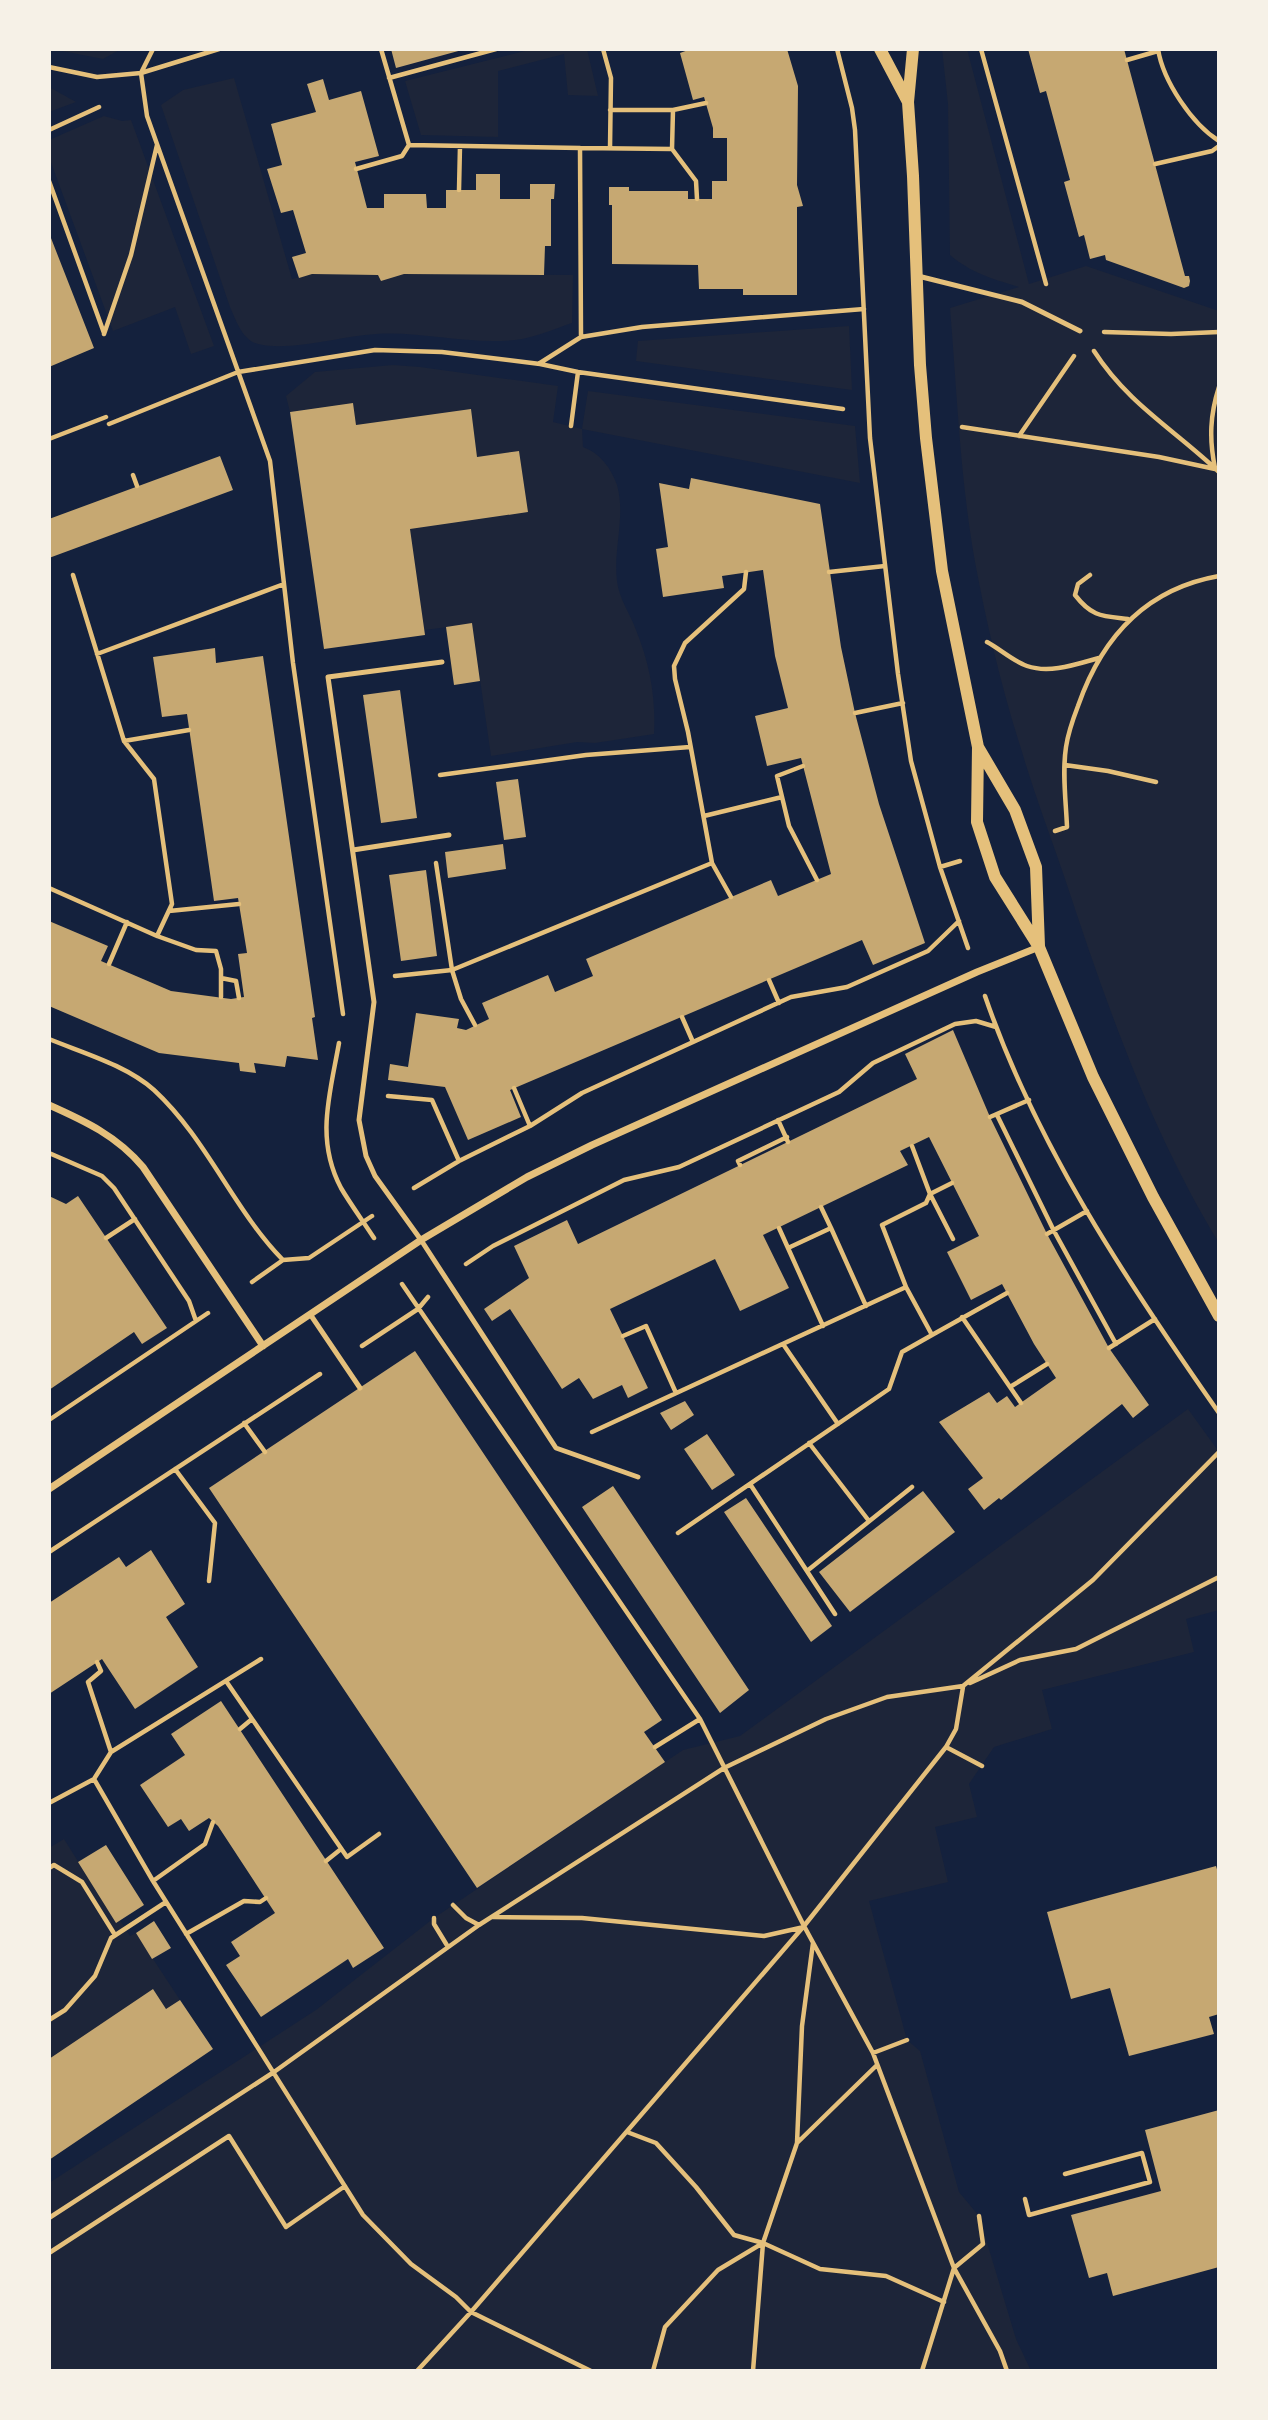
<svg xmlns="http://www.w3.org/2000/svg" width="1268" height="2420" viewBox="0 0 1268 2420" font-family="'PT Sans',sans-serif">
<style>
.green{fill:#1d2539}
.building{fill:#c6a872}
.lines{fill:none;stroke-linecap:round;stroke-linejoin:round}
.path{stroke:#e5c07b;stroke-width:4.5}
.service{stroke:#e5c07b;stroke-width:5}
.minor{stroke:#e5c07b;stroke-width:7}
.tertiary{stroke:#e5c07b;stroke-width:12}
</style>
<rect width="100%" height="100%" fill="#14213d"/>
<path class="green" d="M 52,49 L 121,49 L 103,59 Z
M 533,49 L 587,49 L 598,96 L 568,95 L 564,54 L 498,71 L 498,137 L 421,135 L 405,81 Z
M 942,49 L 967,49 L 1029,284 L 1086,266 L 1219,311 L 1219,1243 C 1149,1128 1105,1000 1063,873 C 1049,832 1034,793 1022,752 C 1002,690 987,626 975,562 C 960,478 957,392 950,308 L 1019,287 C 993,279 971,273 950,255 L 948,104 Z
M 234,78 L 292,279 L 312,274 L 378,275 L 381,281 L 404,274 L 573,275 L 572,323 C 554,329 534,338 515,340 C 468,345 422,331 376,334 C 341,336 290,352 258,344 C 242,340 236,320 230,307 L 161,105 L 183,90 Z
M 49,87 L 76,102 L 49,112 Z
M 104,116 L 122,121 L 131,120 L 214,346 L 191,354 L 175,307 L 113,331 L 49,157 L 49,140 Z
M 849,326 L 852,390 L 636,361 L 638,341 Z
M 393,365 L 420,367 L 558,386 L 553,422 L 582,429 L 588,391 L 855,426 L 860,483 L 582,429 L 583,447 C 600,453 611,468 617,485 C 626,517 613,548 617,581 C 619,599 630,613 636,630 C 650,664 656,699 654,734 L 595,743 L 577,742 L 491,756 L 472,624 L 424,630 L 410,529 L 528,512 L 519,451 L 477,457 L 471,409 L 356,425 L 353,403 L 290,412 L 286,396 L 315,372 Z
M 1188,1409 L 1219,1452 L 1219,1610 L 1186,1619 L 1194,1652 L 1042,1690 L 1052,1729 L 994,1747 L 969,1784 L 977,1817 L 935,1827 L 948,1882 L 869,1901 L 907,2040 L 920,2051 L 959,2192 L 979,2216 L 1016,2339 L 1031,2371 L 49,2371 L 49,2183 L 316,2010 L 434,1918 L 665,1762 L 683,1750 L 740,1736 Z
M 64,1839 L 116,1922 L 120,1920 L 130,1936 L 136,1933 L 180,2000 L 166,2009 L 153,1990 L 49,2059 L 49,1848 Z"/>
<path class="building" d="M 391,49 L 462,49 L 462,50 L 396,68 Z
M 691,49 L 787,49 L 798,86 L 797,185 L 803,206 L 797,207 L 797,295 L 743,295 L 743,289 L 699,289 L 698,265 L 612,264 L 612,205 L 609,205 L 609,187 L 629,187 L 629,191 L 688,191 L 688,199 L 712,199 L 712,181 L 727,181 L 727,138 L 713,138 L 713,128 L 704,97 L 693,100 L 680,53 Z
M 1028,49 L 1124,49 L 1185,276 L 1189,276 L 1190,281 L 1189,286 L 1184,288 L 1106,260 L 1105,255 L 1090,259 L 1084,235 L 1079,237 L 1064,182 L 1070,180 L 1046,91 L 1040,93 Z
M 323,79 L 329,100 L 361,91 L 379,156 L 355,162 L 367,208 L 384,208 L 384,194 L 426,194 L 427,208 L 446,208 L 446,190 L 476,190 L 476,174 L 500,174 L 500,199 L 530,199 L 530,184 L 555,184 L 554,199 L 551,199 L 551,246 L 545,246 L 544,275 L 404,274 L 381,281 L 378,275 L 312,274 L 299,278 L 292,257 L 306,253 L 293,210 L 281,213 L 267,169 L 282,165 L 271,124 L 316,112 L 307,84 Z
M 49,233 L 94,348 L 49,367 Z
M 353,403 L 356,425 L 471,409 L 477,457 L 519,451 L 528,512 L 410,529 L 425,635 L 324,649 L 290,412 Z
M 220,456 L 233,490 L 49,558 L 49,519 Z
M 691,478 L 820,504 L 841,647 L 855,713 L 879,804 L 925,943 L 873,965 L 862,940 L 510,1090 L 521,1117 L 468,1140 L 445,1087 L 388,1080 L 390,1064 L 408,1067 L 416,1013 L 459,1019 L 457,1028 L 466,1030 L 489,1019 L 482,1003 L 548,975 L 555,992 L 593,976 L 586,959 L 771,880 L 778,896 L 831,874 L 801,758 L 767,766 L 755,716 L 788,708 L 775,656 L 763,570 L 722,576 L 724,588 L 663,597 L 656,549 L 668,547 L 659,483 L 689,489 Z
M 472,623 L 480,681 L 454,685 L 446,627 Z
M 215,648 L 216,663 L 263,656 L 315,1017 L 312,1018 L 318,1060 L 287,1056 L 285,1067 L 254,1063 L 256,1073 L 240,1071 L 239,1063 L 159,1053 L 49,1006 L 49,921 L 108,946 L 101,961 L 171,991 L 231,999 L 244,997 L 238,954 L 247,953 L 238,898 L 214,901 L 187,714 L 162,717 L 153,657 Z
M 400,690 L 417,818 L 381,823 L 363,695 Z
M 518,779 L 526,837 L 504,840 L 496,782 Z
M 503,844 L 506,869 L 448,878 L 445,852 Z
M 426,870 L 437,956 L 401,961 L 389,875 Z
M 953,1030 L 990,1117 L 1047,1234 L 1109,1348 L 1149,1405 L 1133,1418 L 1122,1404 L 1001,1500 L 999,1498 L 984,1510 L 968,1489 L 983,1478 L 939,1422 L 989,1392 L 997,1403 L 1007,1396 L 1015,1407 L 1056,1378 L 1034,1344 L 1002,1284 L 971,1300 L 947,1252 L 979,1236 L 929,1137 L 900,1151 L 908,1165 L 763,1235 L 789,1288 L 740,1311 L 715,1259 L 610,1309 L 648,1388 L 628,1398 L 622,1385 L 593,1399 L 579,1378 L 562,1389 L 510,1309 L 492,1321 L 484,1309 L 529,1278 L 514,1246 L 567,1220 L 578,1244 L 917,1079 L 905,1054 Z
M 49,1196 L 66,1204 L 78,1196 L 167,1328 L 142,1344 L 134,1332 L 49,1390 Z
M 415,1351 L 662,1720 L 644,1732 L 665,1762 L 477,1888 L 209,1488 Z
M 685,1401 L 694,1415 L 671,1430 L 660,1413 Z
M 707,1434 L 735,1475 L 712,1490 L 684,1449 Z
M 613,1486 L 749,1690 L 720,1713 L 582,1507 Z
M 923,1491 L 955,1532 L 850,1612 L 819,1572 Z
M 746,1498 L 832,1626 L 811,1642 L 724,1512 Z
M 151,1550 L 185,1604 L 166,1617 L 198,1667 L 135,1709 L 102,1659 L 49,1694 L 49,1603 L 119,1557 L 126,1567 Z
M 221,1701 L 384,1948 L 353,1968 L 348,1959 L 261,2017 L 226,1965 L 240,1956 L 231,1942 L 275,1913 L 218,1826 L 209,1818 L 189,1831 L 181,1819 L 168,1827 L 140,1785 L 185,1755 L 171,1734 Z
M 106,1845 L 144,1905 L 116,1923 L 78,1862 Z
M 1216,1866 L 1219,1876 L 1219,2014 L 1209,2017 L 1214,2034 L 1129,2056 L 1110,1988 L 1071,1999 L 1047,1912 Z
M 154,1921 L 171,1948 L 152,1959 L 136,1933 Z
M 153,1989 L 166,2009 L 180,2000 L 213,2049 L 49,2160 L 49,2059 Z
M 1219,2110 L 1219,2267 L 1113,2296 L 1107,2273 L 1089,2278 L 1071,2215 L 1161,2191 L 1145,2130 Z"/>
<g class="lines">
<path class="path" d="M 153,49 L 141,73 L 147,116 L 270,461 L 293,663 L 343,1014
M 381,49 L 409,145 L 580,148 L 581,337
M 603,49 L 611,78 L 610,148
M 837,49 L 852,108 L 855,130 L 870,438 L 898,674 L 911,761 L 940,867 L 968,948
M 981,49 L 1046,284
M 1158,49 C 1163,81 1192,124 1219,141
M 1127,60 L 1158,51
M 49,67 L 97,77 L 141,73 L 219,49
M 389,78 L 496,49
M 610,110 L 673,110 L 706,103
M 49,130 L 99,107
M 580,148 L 672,149 L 696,181 L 697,199
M 672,149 L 673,110
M 1155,164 L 1212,151 L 1219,146
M 356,169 L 402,156 L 409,145
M 49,181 L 104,333
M 459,190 L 460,146
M 1104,332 L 1171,334 L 1219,332
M 104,334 L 131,255 L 157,145
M 1094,351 C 1128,404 1175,430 1219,472
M 540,363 L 581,337 L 642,327 L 864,309
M 109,424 L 238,372 L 375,350 L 442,352 L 540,364 L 578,372 L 843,409
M 571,426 L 578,372
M 962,427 L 1159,457 L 1215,469
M 1019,436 L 1074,356
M 49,439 L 106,417
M 1215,468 C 1209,439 1210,415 1219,387
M 133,475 L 137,486
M 829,572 L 885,566
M 1090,575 L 1078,584 L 1075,595 C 1092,617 1102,616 1128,619
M 987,642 C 1000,649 1013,661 1027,666 C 1050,674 1077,664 1099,658
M 97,654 L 284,584
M 855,713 L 903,703
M 124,741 L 189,730
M 1065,765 L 1108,771 L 1156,782
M 803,766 L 777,776 L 789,826 L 817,880
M 440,775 L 586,755 L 690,747
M 704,816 L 782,797
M 1055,831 L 1067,827 C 1066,801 1062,773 1066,747 C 1068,733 1073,719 1078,706 C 1102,637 1145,589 1219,576
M 436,863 L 452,970 L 712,863 L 688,732 L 675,679 L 674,666 L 685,643 L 744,589 L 746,572
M 712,863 L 731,897
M 940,867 L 960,861
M 49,888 L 157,936 L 172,904 L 154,779 L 124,741 L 73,575
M 169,911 L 239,904
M 157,936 L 196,950 L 216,951 L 221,969 L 221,997
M 109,964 L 127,922
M 395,976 L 452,970 L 461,999 L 475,1025
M 221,978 L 236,981 L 239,998
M 769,980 L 779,1003
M 985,996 C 1037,1147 1128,1283 1219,1413
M 682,1017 L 693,1042
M 49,1039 C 83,1053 126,1065 154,1090 C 207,1139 233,1209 283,1260 L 309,1258 L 372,1216
M 339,1043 C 330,1094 315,1139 341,1188 C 351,1205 363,1221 374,1238
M 514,1088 L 530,1126
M 388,1096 L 432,1100 L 459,1161
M 997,1115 L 1054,1231 L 1116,1344
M 990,1117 L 1029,1100
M 778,1120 L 788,1142
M 912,1146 L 930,1194 L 953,1239
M 49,1153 L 102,1176 L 114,1188 L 189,1301 L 196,1321
M 740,1165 L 738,1161 L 787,1137
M 952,1183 L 930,1194 L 926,1203 L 882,1225 L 906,1287 L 932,1335 L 1007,1293
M 414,1188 L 459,1161 L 530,1126 L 582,1093 L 791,997 L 847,987 L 928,951 L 959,921
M 821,1207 L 831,1228
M 779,1228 L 788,1248
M 1047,1234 L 1087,1211
M 106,1238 L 135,1219
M 466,1264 L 493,1246 L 624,1180 L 679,1167 L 839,1092 L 873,1063 L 955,1024 L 976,1021 L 996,1027
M 252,1282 L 283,1260
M 402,1284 L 700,1719 L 804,1926 L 873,2053 L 954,2268 L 1000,2351 L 1007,2371
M 962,1317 L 1010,1387 L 1047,1364
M 823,1326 L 788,1248 L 831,1228 L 866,1306
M 623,1336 L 646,1326 L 676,1393
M 783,1344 L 838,1424
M 362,1346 L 418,1309 L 428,1297
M 1109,1348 L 1155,1319
M 1010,1387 L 1021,1403
M 49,1420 L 208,1313
M 244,1423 L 265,1452
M 592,1432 L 906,1287
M 809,1443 L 869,1521
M 175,1469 L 215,1523 L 209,1581
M 750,1484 L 835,1614
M 678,1533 L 889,1389 L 902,1352 L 932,1335
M 49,1552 L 320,1374
M 807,1571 L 912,1487
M 226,1681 L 347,1857 L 379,1834
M 970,1683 L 1020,1660 L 1076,1649 L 1219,1577
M 240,1729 L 252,1719
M 655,1747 L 700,1719
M 946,1747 L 982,1766
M 111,1752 L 261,1659
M 94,1779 L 111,1752 L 88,1682 L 101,1671 L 97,1662
M 49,1803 L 94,1779 L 153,1881 L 363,2215 L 411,2264 L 456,2297 L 471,2312 L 591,2371
M 326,1861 L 341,1849
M 49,1868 L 54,1865 L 82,1882 L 115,1935
M 153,1881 L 205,1844 L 213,1822
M 453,1905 L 466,1918 L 479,1925
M 493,1917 L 582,1918 L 764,1936 L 804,1927
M 434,1918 L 434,1924 L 448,1947
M 186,1934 L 244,1901 L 260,1902 L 266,1898
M 49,2020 L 65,2010 L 95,1976 L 111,1938 L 166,1902
M 873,2053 L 907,2040
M 627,2132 L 656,2143 L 696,2187 L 734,2235 L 763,2243 L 820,2269 L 886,2276 L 944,2302
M 797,2143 L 877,2065
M 1025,2199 L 1029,2215 L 1150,2182 L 1142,2153 L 1065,2174
M 49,2218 L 274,2072 L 479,1925 L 724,1768 L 826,1719 L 887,1697 L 963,1686 L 1093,1580 L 1219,1452
M 49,2253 L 229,2136 L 286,2227 L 345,2186
M 417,2371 L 471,2312 L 804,1926 L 946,1747 L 956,1729 L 963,1687
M 653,2371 L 665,2327 L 718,2270 L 763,2243
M 753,2371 L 763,2243 L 797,2143 L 802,2026 L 813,1943
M 922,2371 L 954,2268 L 983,2244 L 979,2216"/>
<path class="service" d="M 918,276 L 1022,302 L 1080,331
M 442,662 L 328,677 L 374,1002 L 359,1120 L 366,1156 L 375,1176 L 421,1240 L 556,1448 L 638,1477
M 353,850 L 449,835
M 310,1314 L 360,1388"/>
<path class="minor" d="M 49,1105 C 85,1121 117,1136 143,1167 L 263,1346
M 49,1489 L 421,1240 L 527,1177 L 592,1145 L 977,972 L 1039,947"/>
<path class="tertiary" d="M 880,49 L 908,102
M 913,49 L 908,102 L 913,176 L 920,365 L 926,438 L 942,571 L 978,747 L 977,822 L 995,877 L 1039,947 L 1093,1077 L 1153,1197 L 1219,1316
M 978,747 L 1015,810 L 1036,867 L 1039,946"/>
</g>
<rect width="1268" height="2420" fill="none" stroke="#f6f1e7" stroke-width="102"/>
</svg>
